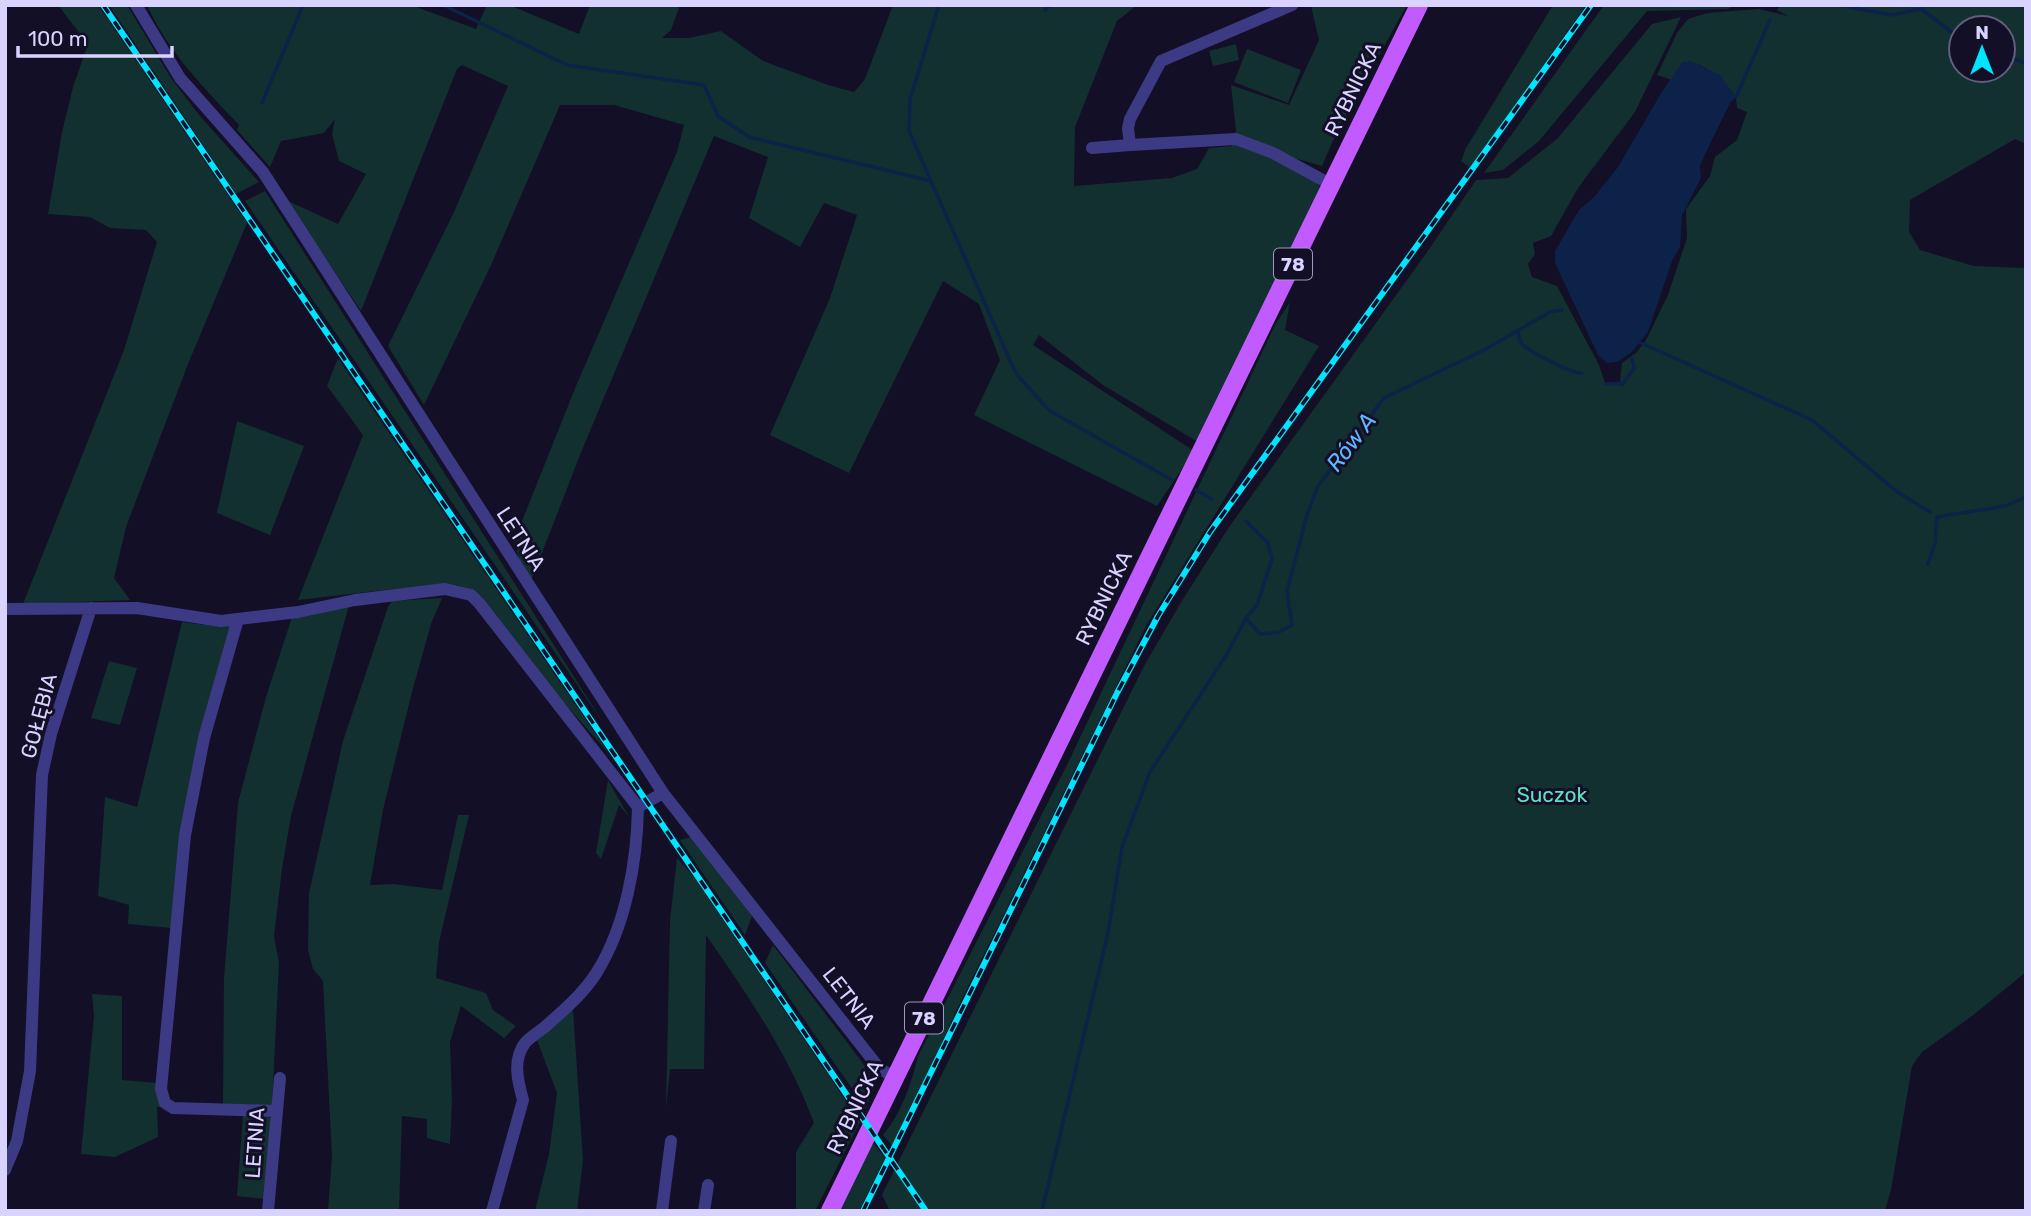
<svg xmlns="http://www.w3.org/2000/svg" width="2031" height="1216" viewBox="0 0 2031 1216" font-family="Rubik,sans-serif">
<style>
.green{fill:#12302f;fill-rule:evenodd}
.water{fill:#0c2248}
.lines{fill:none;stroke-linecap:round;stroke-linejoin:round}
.stream{stroke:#0c2248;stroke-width:3.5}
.street{stroke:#3d3a85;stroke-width:12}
.primary{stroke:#c25bff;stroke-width:18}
.rail-casing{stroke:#00e5ff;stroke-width:6}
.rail{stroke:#130f26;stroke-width:3.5;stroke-dasharray:10;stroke-linecap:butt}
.labels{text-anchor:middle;stroke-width:6;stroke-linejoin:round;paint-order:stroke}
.shield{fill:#130f26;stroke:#9e99be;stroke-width:2}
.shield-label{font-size:19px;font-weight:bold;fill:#d9d4ff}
.street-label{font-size:21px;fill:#d9d4ff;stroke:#130f26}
.park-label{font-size:21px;fill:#5fe0c0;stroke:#130f26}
.water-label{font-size:23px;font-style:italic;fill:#62b6ff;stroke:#130f26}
</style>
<rect width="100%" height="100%" fill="#130f26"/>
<path class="green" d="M 58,5 L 98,5 L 247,223 L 188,364 L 126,527 L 114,578 L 130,600 L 23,604 L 124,350 L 157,242 L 146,230 L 110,228 L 90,217 L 48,214 L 62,132 L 73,87 L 88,44 Z
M 109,5 L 127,5 L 171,78 L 200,116 L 259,182 L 236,194 Z
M 147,5 L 411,5 L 476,29 L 487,5 L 509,5 L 579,34 L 590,5 L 680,5 L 671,30 L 662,38 L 689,38 L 721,31 L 763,61 L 828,85 L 854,92 L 865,79 L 893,5 L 1137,5 L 1117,21 L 1075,127 L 1074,186 L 1172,178 L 1197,169 L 1209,148 L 1232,146 L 1236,131 L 1231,85 L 1289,105 L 1319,40 L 1311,6 L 1407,5 L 1338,129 L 1322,166 L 1294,158 L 1321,188 L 1198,442 L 1103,385 L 1039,335 L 1033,345 L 1194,451 L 1157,506 L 974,415 L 1000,360 L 979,304 L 943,281 L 849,473 L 770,435 L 830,298 L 857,215 L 824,203 L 800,247 L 749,218 L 768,157 L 714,136 L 582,450 L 531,581 L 520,562 L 514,541 L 576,386 L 677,152 L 684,125 L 614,105 L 560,105 L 492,263 L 424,405 L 388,346 L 454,212 L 508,86 L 462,65 L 457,69 L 361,311 L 286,200 L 338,224 L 366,174 L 339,161 L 332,134 L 335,119 L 324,133 L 281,141 L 270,167 L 237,130 L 239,125 C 204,88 168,52 147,5 Z
M 1553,5 L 1586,5 L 1470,168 L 1461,161 L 1466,148 Z
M 1604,5 L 1774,5 L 1733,6 L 1728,9 L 1647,11 L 1539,141 L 1503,170 L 1484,173 Z
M 1781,5 L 2026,5 L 2026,144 L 2015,139 L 1910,200 L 1909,232 L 1920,250 L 1974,266 L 2026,268 L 2026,972 L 1972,1016 L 1922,1052 L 1912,1066 L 1891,1190 L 1885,1211 L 890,1211 L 882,1195 L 1144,666 L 1180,604 L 1229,527 L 1425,255 L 1476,180 L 1508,178 L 1558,138 L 1652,24 L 1681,17 L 1635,112 L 1578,188 L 1551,236 L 1533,243 L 1535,254 L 1528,264 L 1532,277 L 1557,286 L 1599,365 L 1605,383 L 1620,383 L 1622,363 L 1637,352 L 1646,340 L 1668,295 L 1687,238 L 1686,209 L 1710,176 L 1715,157 L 1737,140 L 1747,112 L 1737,108 L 1736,97 C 1721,82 1704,58 1682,63 L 1672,80 L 1657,75 L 1677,33 L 1688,19 L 1707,13 L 1759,9 L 1788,16 L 1777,10 ZM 1961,28 L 2003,28 L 2003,70 L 1961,70 Z
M 1236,44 L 1239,60 L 1213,66 L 1209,51 Z
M 1247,49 L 1301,70 L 1288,103 L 1234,82 Z
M 265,191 L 606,727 L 245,201 Z
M 1290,302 L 1285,330 L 1319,346 L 1146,626 L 958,1007 L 894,1148 L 883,1135 C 902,1112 911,1084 918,1056 L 1067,765 L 1275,325 Z
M 338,358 L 361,392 L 610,755 L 532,666 L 476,594 L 457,585 L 393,589 L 298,600 L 363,435 L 327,386 Z
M 237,421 L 304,446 L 270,535 L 217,513 Z
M 442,598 L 431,624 L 412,692 L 383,810 L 370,885 L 393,884 L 442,890 L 458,815 L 469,815 L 439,942 L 436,978 L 486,993 L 493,1010 L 516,1026 L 504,1038 L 461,1006 L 450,1042 L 452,1101 L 450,1144 L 427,1138 L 427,1119 L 402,1116 L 399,1211 L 328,1211 L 332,1156 L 323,981 L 313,969 L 308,950 L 309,893 L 343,741 L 388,607 L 392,601 Z
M 349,605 L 291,816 L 282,869 L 274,936 L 279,963 L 272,1107 L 223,1104 L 224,978 L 238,803 L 266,697 L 292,617 Z
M 182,622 L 205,625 L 232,625 L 171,928 L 128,924 L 129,905 L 98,896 L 105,797 L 137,807 Z
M 109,661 L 137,668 L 120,725 L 91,718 Z
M 608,780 L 629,817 L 619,805 L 601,859 L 596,853 Z
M 691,837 L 752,916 L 745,935 L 680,840 Z
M 677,858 L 693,876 L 860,1122 L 815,1211 L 796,1211 L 796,1152 L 814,1123 C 789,1055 747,994 706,935 L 704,1069 L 670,1069 L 666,1108 L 670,920 Z
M 773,945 L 862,1062 L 875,1084 L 866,1109 L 765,963 Z
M 92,994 L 122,996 L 122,1080 L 158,1083 L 165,1107 L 157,1107 L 158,1137 L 115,1157 L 81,1154 L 94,1016 Z
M 573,1009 L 583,1160 L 577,1211 L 535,1211 L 549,1154 L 557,1093 L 537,1040 Z
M 266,1114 L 271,1120 L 266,1199 L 237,1196 L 243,1115 Z
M 873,1143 L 885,1158 L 859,1211 L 837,1211 Z"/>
<path class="water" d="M 1691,61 L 1720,75 L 1736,97 L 1730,103 L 1706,152 L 1700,166 L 1701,178 L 1682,215 L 1680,247 L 1672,261 L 1648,332 L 1631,353 L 1617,362 L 1607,363 L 1598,355 L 1576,308 L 1555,263 L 1555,251 L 1579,210 L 1594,197 L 1618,167 L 1663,90 L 1682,63 Z"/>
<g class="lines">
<path class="stream" d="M 443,5 L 567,65 L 704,85 L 718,116 L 749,137 L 931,181
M 939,5 L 910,99 L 909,131 L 1012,365 L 1018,376 L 1050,411 L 1172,480
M 1838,5 L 1891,15 L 1921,9 L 1961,39
M 1045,10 L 1051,5
M 2003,55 L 2023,62 L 2026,65
M 1736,97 L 1770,20
M 262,103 L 303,5
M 1518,332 C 1519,336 1519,340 1521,343 C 1528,351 1572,374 1582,373
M 1641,343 L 1812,420 L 1896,491 L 1930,512
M 1606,384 L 1623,383
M 1622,385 L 1634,368 L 1632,359
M 1196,490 L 1212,499
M 1928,564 L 1935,543 L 1937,517 L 2005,506 L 2026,497
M 1246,618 L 1260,634 L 1279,632 L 1292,625 L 1287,591 L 1307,515 L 1318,486 L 1384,398 L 1486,349 L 1550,312 L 1562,310
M 1042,1211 L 1108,933 L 1122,847 L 1150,772 L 1227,654 L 1246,618 L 1257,605 L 1272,559 L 1268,543 L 1246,521"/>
<path class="street" d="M 136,5 L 180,78 L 263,172 L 663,793 L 879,1068 L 895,1078
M 1292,5 L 1161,61 L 1130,119 L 1128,128 L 1130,145 L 1236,139 L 1273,153 L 1332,185
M 1092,148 L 1130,145
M 5,609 L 137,608 L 221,621 L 298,612 L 355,600 L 445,589 L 471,595 L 479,603 L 638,807 C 637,862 626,925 597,972 C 584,993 564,1010 546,1026 C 539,1032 530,1037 525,1043 C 512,1060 518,1082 523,1100 L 492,1211
M 238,619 L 204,738 L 185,835 L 161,1089 L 165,1103 L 173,1108 L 276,1111
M 638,807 L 663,793
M 5,1170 L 17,1141 L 30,1071 L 42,775 L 51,734 L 91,608
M 268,1211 L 280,1078
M 662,1211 L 671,1141
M 704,1211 L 708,1185"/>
<path class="primary" d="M 830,1211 L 1419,5"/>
<g class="rail-casing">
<path id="rail" d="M 103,5 L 926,1211
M 863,1211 L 1117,693 L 1158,616 L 1210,532 L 1591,5"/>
</g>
<use href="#rail" class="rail"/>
</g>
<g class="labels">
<g class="shield">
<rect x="1274" y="248.5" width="38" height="31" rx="5"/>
<rect x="905" y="1002.5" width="38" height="31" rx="5"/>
</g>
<g class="shield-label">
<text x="1293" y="271">78</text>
<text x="924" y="1025">78</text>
</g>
<g class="street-label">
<text transform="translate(1353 89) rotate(-64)" y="7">RYBNICKA</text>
<text transform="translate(521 539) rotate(57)" y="7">LETNIA</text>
<text transform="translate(1104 598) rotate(-64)" y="7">RYBNICKA</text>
<text transform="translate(39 716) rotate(-75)" y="7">GOŁĘBIA</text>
<text transform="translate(849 998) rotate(52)" y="7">LETNIA</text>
<text transform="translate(855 1107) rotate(-64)" y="7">RYBNICKA</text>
<text transform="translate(255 1143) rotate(-86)" y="7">LETNIA</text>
</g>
<g class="park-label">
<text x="1552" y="802">Suczok</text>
</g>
<g class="water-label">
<text transform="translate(1351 442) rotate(-53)" y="8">Rów A</text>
</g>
</g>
<rect width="2031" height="1216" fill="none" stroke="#d9d4ff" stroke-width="14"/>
<g transform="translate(1982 49)"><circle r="33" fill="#130f26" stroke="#625e7d" stroke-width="2"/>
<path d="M0-5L12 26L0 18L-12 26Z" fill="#00e5ff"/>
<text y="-10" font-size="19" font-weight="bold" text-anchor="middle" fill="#d9d4ff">N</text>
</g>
<path d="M18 46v10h154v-10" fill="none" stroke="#d9d4ff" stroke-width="3.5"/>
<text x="28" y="46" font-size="21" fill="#d9d4ff" stroke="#130f26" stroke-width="5" paint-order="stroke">100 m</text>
</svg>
